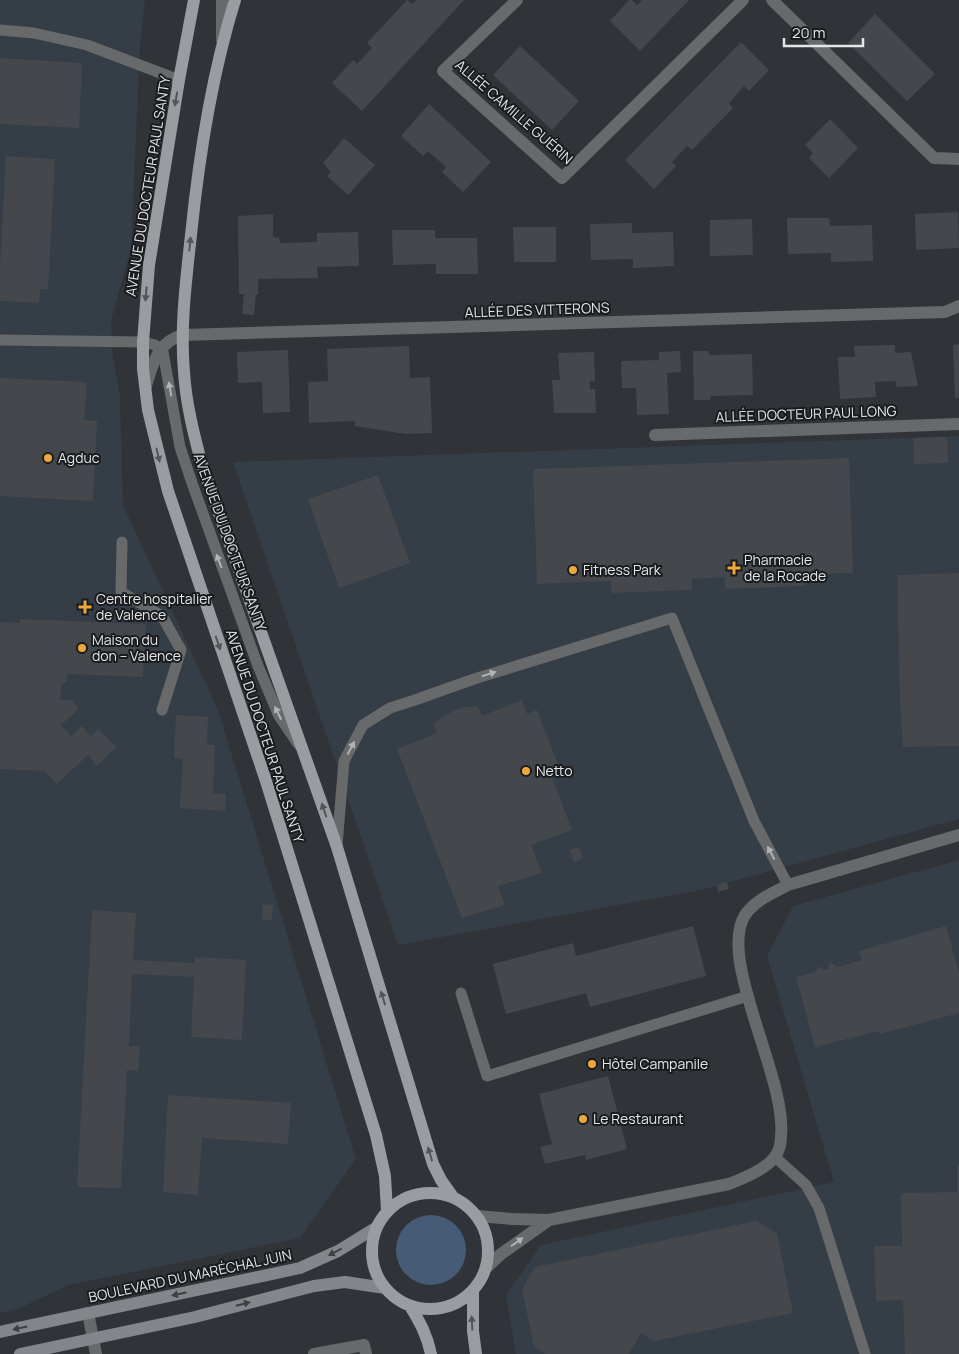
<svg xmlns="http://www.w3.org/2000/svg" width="959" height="1354" viewBox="0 0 959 1354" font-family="Manrope,sans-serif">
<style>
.built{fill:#353d47}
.grass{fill:#455b76}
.building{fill:#44484d}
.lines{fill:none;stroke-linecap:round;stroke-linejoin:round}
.service{stroke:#67696b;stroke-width:11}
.minor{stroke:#67696b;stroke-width:12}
.secondary{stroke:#83868a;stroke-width:12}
.primary{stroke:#999da2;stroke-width:12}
.oneway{fill:#535659}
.oneway2{fill:#b1b4b7}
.oneway3{fill:#3e4043}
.poi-dot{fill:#eda83b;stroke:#191b1d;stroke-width:2}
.labels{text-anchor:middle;stroke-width:4;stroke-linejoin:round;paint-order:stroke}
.street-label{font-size:14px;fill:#e3e6e9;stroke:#191b1d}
.poi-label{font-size:14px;fill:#e3e6e9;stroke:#191b1d;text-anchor:start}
</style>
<rect width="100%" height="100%" fill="#303338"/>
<path class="built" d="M 0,0 L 145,0 L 140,46 L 131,248 L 111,321 L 113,357 L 120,397 L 123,505 L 218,710 L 356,1159 L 300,1238 L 69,1285 L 20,1308 L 0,1313 Z
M 959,436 L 959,819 L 701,890 L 398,945 L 233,462 Z
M 959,860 L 959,1354 L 516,1354 L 506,1295 L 541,1245 L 834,1182 L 767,956 L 793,906 Z"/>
<path class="grass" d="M396 1250a35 35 0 1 1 70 0a35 35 0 1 1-70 0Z"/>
<path class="building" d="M 407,0 L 413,4 L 416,0 L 464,0 L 362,111 L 332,83 L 353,60 L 357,64 L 372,48 L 367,43 Z
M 629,0 L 632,0 L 637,5 L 642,0 L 689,0 L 640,51 L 610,21 Z
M 875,14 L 935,74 L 907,101 L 848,43 Z
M 741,42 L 769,70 L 749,91 L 744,86 L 736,95 L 729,103 L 733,108 L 692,150 L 687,146 L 672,162 L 676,166 L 654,189 L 625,160 Z
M 520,46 L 579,101 L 552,130 L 493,75 Z
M 0,58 L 82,63 L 79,128 L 0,124 Z
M 429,104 L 491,162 L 463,192 L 442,172 L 446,167 L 428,151 L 423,156 L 401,136 Z
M 830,119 L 858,148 L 829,178 L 809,158 L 813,153 L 805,145 Z
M 344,138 L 375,165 L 348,195 L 327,176 L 331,172 L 323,163 Z
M 6,156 L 55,159 L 48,289 L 40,289 L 39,303 L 0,301 L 0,267 Z
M 958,212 L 959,248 L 916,250 L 915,214 Z
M 273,214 L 273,237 L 279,238 L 280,243 L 317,242 L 317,233 L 358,232 L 359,266 L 317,267 L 318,278 L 258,279 L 258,295 L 256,295 L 254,315 L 242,314 L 244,294 L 239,294 L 238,216 Z
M 787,218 L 829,218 L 830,226 L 872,225 L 873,261 L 831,262 L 831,253 L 788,254 Z
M 752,219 L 753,255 L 710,256 L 710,220 Z
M 632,223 L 632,233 L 673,232 L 674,266 L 633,268 L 633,259 L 591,260 L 590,224 Z
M 513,227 L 556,227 L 556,262 L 514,262 Z
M 392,230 L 435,230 L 435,238 L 477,238 L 478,274 L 436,274 L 436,264 L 393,265 Z
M 959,344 L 959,398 L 955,398 L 953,345 Z
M 895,345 L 895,353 L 911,352 L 918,386 L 896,387 L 896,381 L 875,382 L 876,397 L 840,399 L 838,357 L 855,357 L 854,346 Z
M 409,346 L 410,378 L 430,377 L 432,433 L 406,434 L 355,426 L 355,421 L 309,423 L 308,382 L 328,381 L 327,349 Z
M 288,350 L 290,412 L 263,413 L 262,382 L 238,383 L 237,352 Z
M 680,351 L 681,372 L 667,373 L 669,414 L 637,415 L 636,388 L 622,388 L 621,361 L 659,360 L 659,352 Z
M 693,351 L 708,351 L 709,355 L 752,354 L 753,395 L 711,396 L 710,400 L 694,400 Z
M 594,352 L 595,381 L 590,381 L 590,389 L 595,389 L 596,413 L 554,413 L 552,380 L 560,380 L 558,353 Z
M 0,378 L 87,382 L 84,420 L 97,421 L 93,501 L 0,496 Z
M 947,437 L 948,463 L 914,464 L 913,438 Z
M 849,458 L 853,573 L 805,574 L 805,586 L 725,589 L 725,577 L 692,579 L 692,590 L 612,593 L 611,581 L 537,584 L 533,469 Z
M 378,475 L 410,563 L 339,588 L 308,499 Z
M 959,573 L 959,746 L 903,747 L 900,700 L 897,575 Z
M 20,619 L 146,624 L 143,677 L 67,674 L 67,681 L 61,686 L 60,700 L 72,700 L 79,709 L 61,725 L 71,736 L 82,726 L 91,736 L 98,729 L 116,747 L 97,766 L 88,755 L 57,784 L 44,771 L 0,769 L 0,622 L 20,623 Z
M 522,700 L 527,714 L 537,710 L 559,767 L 549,770 L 572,830 L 531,845 L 542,873 L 498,886 L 505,905 L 462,918 L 397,749 L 437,733 L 433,723 L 453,711 L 465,707 L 478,706 L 482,716 Z
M 176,715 L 208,717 L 207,745 L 215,745 L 213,793 L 226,794 L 225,811 L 180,808 L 183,758 L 174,758 Z
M 579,847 L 583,858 L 574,862 L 569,850 Z
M 727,882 L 729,889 L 718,892 L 717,885 Z
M 263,904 L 273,905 L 272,920 L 262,920 Z
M 92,910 L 136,913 L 133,960 L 195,963 L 195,957 L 246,960 L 242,1040 L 191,1037 L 194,977 L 132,974 L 129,1046 L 140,1046 L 138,1071 L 127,1070 L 121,1188 L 77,1187 Z
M 693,926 L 706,976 L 590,1007 L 586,993 L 506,1014 L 493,964 L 573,943 L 576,956 Z
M 946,926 L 959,973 L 959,1013 L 880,1034 L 879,1031 L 815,1047 L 796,977 L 816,972 L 818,966 L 824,970 L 828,969 L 830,962 L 837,967 L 862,960 L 859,951 Z
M 608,1076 L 627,1149 L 586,1160 L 585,1155 L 545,1164 L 540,1147 L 552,1144 L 539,1094 Z
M 168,1095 L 291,1103 L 288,1144 L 202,1138 L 198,1195 L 163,1192 Z
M 957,1165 L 959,1165 L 959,1354 L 905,1354 L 903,1300 L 876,1301 L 874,1246 L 902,1246 L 901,1193 L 957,1192 Z
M 756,1221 L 777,1233 L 793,1313 L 654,1341 L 641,1333 L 629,1354 L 545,1354 L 534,1347 L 522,1289 L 535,1267 Z"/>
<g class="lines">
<path class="service" d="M 0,30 L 34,33 L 87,45 L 179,80
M 0,340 L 143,342 L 155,345 L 163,352 L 180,447 L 192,483 L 258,666 L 279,716 L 298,744
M 122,542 L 121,592 L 162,616 L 181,650 L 162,710
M 337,845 L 344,761 L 363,725 L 390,708 L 415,700 L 474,679 L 672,618 L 754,821 L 788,885
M 461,993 L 487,1076 L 748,996
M 775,1157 L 806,1185 L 819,1208 L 865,1354"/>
<path class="minor" d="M 517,0 L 443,71 L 562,178 L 743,0
M 772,0 L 934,158 L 959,159
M 222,40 L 222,0
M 146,386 C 152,365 158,341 183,335 L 945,312 L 959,306
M 655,435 L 959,424
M 477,1216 L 512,1219 L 549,1220 L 729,1184 C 744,1178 764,1170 774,1158 C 779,1152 781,1143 781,1136 C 787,1078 717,959 745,915 C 755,900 773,893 788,885 L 959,835
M 487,1267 L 501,1254 L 549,1220
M 88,1313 L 96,1354
M 314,1354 L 364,1345 L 366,1354"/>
<path class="secondary" d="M 0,1332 L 300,1268 L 338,1251 L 377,1227
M 20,1354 L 195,1317 L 314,1286 L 345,1282 L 385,1288"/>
<path class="primary" d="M 194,0 L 179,80 L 149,265 L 143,342 L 143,369 L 148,410 L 168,491 L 265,778 L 376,1135 L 385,1176 L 387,1211
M 235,0 C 211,77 199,156 191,235 C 186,281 180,327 184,372 C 186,404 194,435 202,465 L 337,847 L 433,1164 L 441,1180 L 453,1197
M372 1251a58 58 0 1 1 116 0a58 58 0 1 1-116 0Z
M 473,1292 L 473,1331 L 476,1354
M 410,1306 C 420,1322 427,1335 431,1354"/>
</g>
<defs><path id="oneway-solid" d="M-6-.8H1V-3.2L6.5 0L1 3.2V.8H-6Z" transform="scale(1.25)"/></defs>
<g class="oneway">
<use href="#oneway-solid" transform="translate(176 99) rotate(99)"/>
<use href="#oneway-solid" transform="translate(190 244) rotate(-84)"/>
<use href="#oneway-solid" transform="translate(146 294) rotate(95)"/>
<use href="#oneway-solid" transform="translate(158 455) rotate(77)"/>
<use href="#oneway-solid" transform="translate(218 643) rotate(71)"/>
<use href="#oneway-solid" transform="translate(324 810) rotate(-109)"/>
<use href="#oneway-solid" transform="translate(383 998) rotate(-107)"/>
<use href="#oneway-solid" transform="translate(430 1154) rotate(-107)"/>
<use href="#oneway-solid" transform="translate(472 1323) rotate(-93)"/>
</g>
<g class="oneway2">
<use href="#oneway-solid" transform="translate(170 389) rotate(-100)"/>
<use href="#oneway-solid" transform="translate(219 561) rotate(-111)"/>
<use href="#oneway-solid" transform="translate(489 674) rotate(-18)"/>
<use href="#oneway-solid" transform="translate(278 713) rotate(-116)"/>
<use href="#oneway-solid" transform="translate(351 748) rotate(-62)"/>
<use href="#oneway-solid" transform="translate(771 853) rotate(-118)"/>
<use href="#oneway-solid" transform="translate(517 1242) rotate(-35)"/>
</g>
<g class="oneway3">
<use href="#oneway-solid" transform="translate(335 1252) rotate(153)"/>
<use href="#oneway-solid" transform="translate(179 1294) rotate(168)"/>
<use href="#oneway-solid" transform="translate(243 1304) rotate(-14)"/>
<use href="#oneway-solid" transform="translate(20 1328) rotate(168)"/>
</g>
<g class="poi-dot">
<circle cx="48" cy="458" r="5"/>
<path d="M731.5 560.5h5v5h5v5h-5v5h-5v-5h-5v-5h5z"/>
<circle cx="573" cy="570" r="5"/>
<path d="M82.5 599.5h5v5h5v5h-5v5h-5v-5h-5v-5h5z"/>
<circle cx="82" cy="648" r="5"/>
<circle cx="526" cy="771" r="5"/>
<circle cx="592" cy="1064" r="5"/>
<circle cx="583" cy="1119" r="5"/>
</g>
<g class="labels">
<g class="street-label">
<text transform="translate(514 112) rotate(41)" y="5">ALLÉE CAMILLE GUÉRIN</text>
<text transform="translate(148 186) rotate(-81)" y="5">AVENUE DU DOCTEUR PAUL SANTY</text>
<text transform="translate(537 310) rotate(-2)" y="5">ALLÉE DES VITTERONS</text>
<text transform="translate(806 414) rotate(-2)" y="5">ALLÉE DOCTEUR PAUL LONG</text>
<text transform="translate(230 542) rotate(70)" y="5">AVENUE DU DOCTEUR SANTY</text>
<text transform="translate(265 736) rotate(72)" y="5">AVENUE DU DOCTEUR PAUL SANTY</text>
<text transform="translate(190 1276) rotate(-12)" y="5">BOULEVARD DU MARÉCHAL JUIN</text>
</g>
<g class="poi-label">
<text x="58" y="463">Agduc</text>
<text x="744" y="565">Pharmacie<tspan x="744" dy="16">de la Rocade</tspan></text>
<text x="583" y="575">Fitness Park</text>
<text x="96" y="604">Centre hospitalier<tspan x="96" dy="16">de Valence</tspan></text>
<text x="92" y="645">Maison du<tspan x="92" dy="16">don – Valence</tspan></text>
<text x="536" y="776">Netto</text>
<text x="602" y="1069">Hôtel Campanile</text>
<text x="593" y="1124">Le Restaurant</text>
</g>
</g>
<path d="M784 38v8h79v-8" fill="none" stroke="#e3e6e9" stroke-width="2.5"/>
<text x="792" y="38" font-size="15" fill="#e3e6e9" stroke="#191b1d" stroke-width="4" paint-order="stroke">20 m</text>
</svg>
